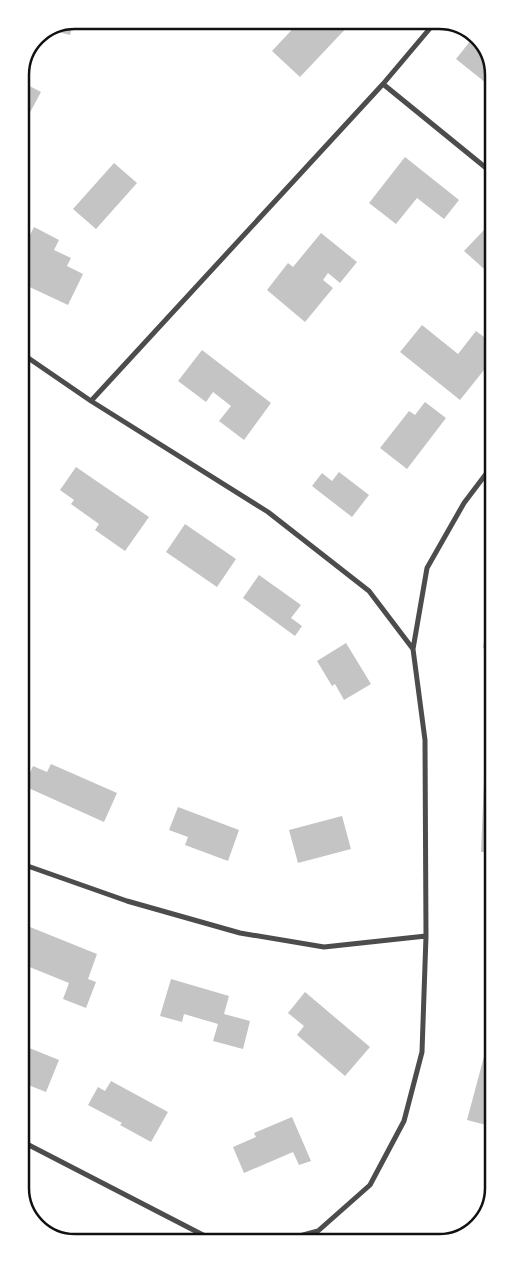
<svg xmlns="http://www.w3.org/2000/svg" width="514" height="1263" viewBox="0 0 514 1263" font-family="'Nunito Sans',sans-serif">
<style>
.building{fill:#c4c4c4}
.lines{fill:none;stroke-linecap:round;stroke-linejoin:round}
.minor{stroke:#4c4c4c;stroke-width:5}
.rim{fill:none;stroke:#111;stroke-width:2.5}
</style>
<rect width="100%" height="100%" fill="#fff"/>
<path class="building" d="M 74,20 L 70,35 L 50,30 Z
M 301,20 L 350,20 L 352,22 L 300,77 L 272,51 Z
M 475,35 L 491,57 L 491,87 L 456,59 Z
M 20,81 L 41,92 L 20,131 Z
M 405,157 L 459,200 L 444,219 L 417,198 L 396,224 L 369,203 Z
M 114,163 L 137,183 L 96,229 L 73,209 Z
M 34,227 L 59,240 L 54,250 L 71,258 L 67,266 L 83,274 L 68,305 L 21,283 L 21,248 L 23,249 Z
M 484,230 L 492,237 L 492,276 L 464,251 Z
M 321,233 L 357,262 L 340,283 L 328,273 L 323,280 L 333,288 L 305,322 L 267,290 L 288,263 L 293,267 Z
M 422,325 L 458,354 L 476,331 L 492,343 L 492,360 L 460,400 L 400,352 Z
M 202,350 L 271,403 L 244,440 L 219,421 L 231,406 L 213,392 L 206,402 L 178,381 Z
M 425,402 L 446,418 L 407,469 L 380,448 L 409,411 L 415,415 Z
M 76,467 L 149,517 L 125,551 L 95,530 L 99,524 L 71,504 L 74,500 L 60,490 Z
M 339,472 L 369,495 L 352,517 L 312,486 L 322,473 L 332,481 Z
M 185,524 L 236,559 L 217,587 L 166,552 Z
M 259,575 L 301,605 L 291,618 L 302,626 L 295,636 L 243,598 Z
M 488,612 L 493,613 L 493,650 L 483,648 Z
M 346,643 L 371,684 L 344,700 L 335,684 L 332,686 L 317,661 Z
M 51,764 L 117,793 L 104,822 L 24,786 L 33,766 L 47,772 Z
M 484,780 L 493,780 L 493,852 L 481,852 Z
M 178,807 L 239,830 L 228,861 L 185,845 L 188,837 L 169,830 Z
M 342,816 L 351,849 L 298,863 L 289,830 Z
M 30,927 L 97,954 L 88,979 L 96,982 L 86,1008 L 63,999 L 69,983 L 22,964 L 22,946 Z
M 171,979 L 229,996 L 224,1014 L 250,1021 L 243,1049 L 213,1041 L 218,1024 L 184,1014 L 182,1022 L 160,1016 Z
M 305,992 L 370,1047 L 345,1076 L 297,1035 L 304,1026 L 288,1013 Z
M 22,1045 L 59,1060 L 46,1092 L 23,1083 Z
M 486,1049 L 494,1051 L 494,1127 L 467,1120 Z
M 111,1081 L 168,1112 L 151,1142 L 120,1125 L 122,1123 L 88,1105 L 98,1087 L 105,1091 Z
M 292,1117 L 311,1161 L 299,1165 L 293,1152 L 244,1173 L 233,1147 L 256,1137 L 254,1133 Z"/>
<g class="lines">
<path class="minor" d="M 383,84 L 491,172
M 21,353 L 91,401 L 268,512 L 369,591 L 413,649
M 91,401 L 383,84 L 437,20
M 22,864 L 127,901 L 240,933 L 324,947 L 426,936
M 23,1142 L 205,1236 L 238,1242
M 281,1241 L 318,1231 L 370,1185 L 404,1121 L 422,1052 L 426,936 L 425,740 L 413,649 L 427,568 L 464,503 L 492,466"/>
</g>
<path d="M0 0H514V1263H0ZM75 29H439A46 46 0 0 1 485 75V1188A46 46 0 0 1 439 1234H75A46 46 0 0 1 29 1188V75A46 46 0 0 1 75 29Z" fill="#fff" fill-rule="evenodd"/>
<path class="rim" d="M75 29H439A46 46 0 0 1 485 75V1188A46 46 0 0 1 439 1234H75A46 46 0 0 1 29 1188V75A46 46 0 0 1 75 29Z"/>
</svg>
